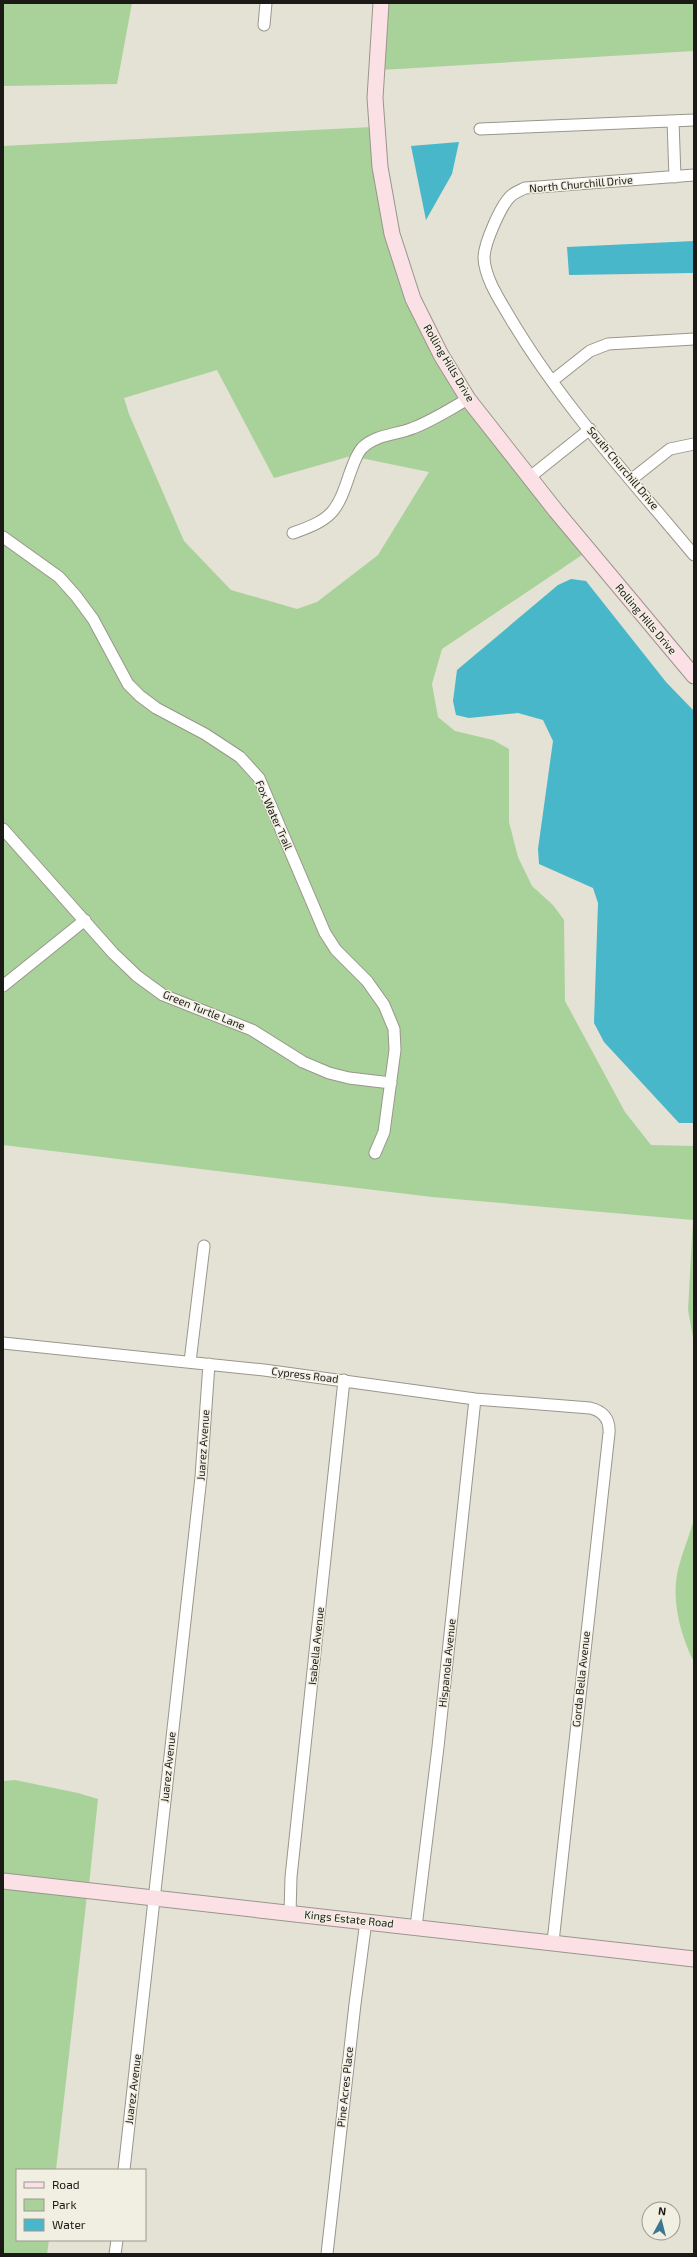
<svg xmlns="http://www.w3.org/2000/svg" width="697" height="2257" viewBox="0 0 697 2257" font-family="'Exo 2',sans-serif">
<style>
.green{fill:#a9d29a;fill-rule:evenodd}
.water{fill:#48b7c9}
.lines{fill:none;stroke-linecap:round;stroke-linejoin:round}
.street-casing{stroke:#99968b;stroke-width:13}
.secondary-casing{stroke:#99968b;stroke-width:17}
.street{stroke:#fff;stroke-width:11}
.secondary{stroke:#fbe1e5;stroke-width:15}
.labels{text-anchor:middle;stroke-width:3;stroke-linejoin:round;paint-order:stroke}
.street-label{font-size:11px;fill:#1c1a16;stroke:#f1eee2}
</style>
<rect width="100%" height="100%" fill="#e4e1d5"/>
<path class="green" d="M 3,3 L 132,3 L 117,84 L 3,86 Z
M 386,3 L 694,3 L 694,51 L 381,70 Z
M 372,127 L 424,332 L 585,553 L 442,649 L 432,684 L 438,717 L 455,731 L 493,740 L 509,749 L 509,822 L 518,857 L 532,886 L 553,905 L 564,920 L 565,1001 L 625,1112 L 651,1145 L 694,1146 L 694,1343 L 688,1310 L 693,1220 L 432,1197 L 3,1145 L 3,146 ZM 217,370 L 274,478 L 351,456 L 429,472 L 378,555 L 317,602 L 297,609 L 231,590 L 184,541 L 129,414 L 124,398 Z
M 694,1518 L 694,1662 C 680,1635 670,1596 679,1566 C 683,1550 690,1535 694,1518 Z
M 15,1780 L 78,1793 L 98,1799 L 89,1885 L 3,1875 L 3,1781 Z
M 3,1886 L 87,1895 L 56,2170 L 17,2170 L 17,2240 L 49,2240 L 47,2254 L 3,2254 Z"/>
<path class="water" d="M 459,142 L 452,174 L 426,220 L 411,146 Z
M 694,241 L 694,273 L 569,275 L 567,247 Z
M 571,579 L 586,581 L 666,682 L 694,711 L 694,1123 L 679,1123 L 604,1042 L 594,1023 L 598,903 L 593,888 L 539,864 L 538,849 L 553,741 L 543,720 L 518,713 L 469,718 L 456,715 L 453,701 L 457,670 L 558,585 Z"/>
<g class="lines">
<g class="street-casing">
<path id="street" d="M 264,25 L 266,3
M 673,121 L 675,177
M 480,129 L 694,120
M 694,175 L 525,188 C 521,190 516,192 512,195 C 501,204 484,244 484,258 C 485,278 499,299 509,316 C 560,403 630,478 694,555
M 552,381 L 590,351 L 608,344 L 694,339
M 530,477 L 590,429
M 632,479 L 670,449 L 694,444
M 293,533 C 333,519 337,512 350,473 C 353,465 356,455 362,448 C 376,434 397,435 413,428 C 432,421 450,409 468,399
M 3,537 L 59,577 L 76,596 L 93,619 L 128,684 L 140,696 L 156,708 L 205,734 L 240,757 L 259,778 L 325,933 L 336,950 L 367,981 L 384,1005 L 394,1029 L 395,1050 L 384,1132 L 375,1153
M 3,829 L 113,953 L 137,976 L 163,995 L 252,1030 L 303,1062 L 329,1073 L 349,1078 L 391,1083
M 3,986 L 85,920
M 3,1343 L 264,1370 L 475,1399 L 590,1408 C 603,1411 610,1419 609,1433 L 553,1942
M 190,1362 L 204,1246
M 290,1913 L 291,1877 L 344,1380
M 416,1927 L 438,1747 L 475,1399
M 124,2170 L 201,1477 L 209,1364
M 115,2254 L 117,2240
M 327,2254 L 355,2004 L 366,1921"/>
</g>
<g class="secondary-casing">
<path id="secondary" d="M 381,3 L 375,98 L 380,167 L 392,234 L 413,299 L 441,355 L 468,399 L 556,511 L 694,676
M 3,1881 L 694,1959"/>
</g>
<use href="#street" class="street"/>
<use href="#secondary" class="secondary"/>
</g>
<g class="labels">
<g class="street-label">
<text transform="translate(581 184) rotate(-5)" y="4">North Churchill Drive</text>
<text transform="translate(449 363) rotate(59)" y="4">Rolling Hills Drive</text>
<text transform="translate(623 468) rotate(50)" y="4">South Churchill Drive</text>
<text transform="translate(646 619) rotate(50)" y="4">Rolling Hills Drive</text>
<text transform="translate(274 815) rotate(66)" y="4">Fox Water Trail</text>
<text transform="translate(204 1010) rotate(22)" y="4">Green Turtle Lane</text>
<text transform="translate(305 1375) rotate(7)" y="4">Cypress Road</text>
<text transform="translate(203 1445) rotate(-86)" y="4">Juarez Avenue</text>
<text transform="translate(316 1646) rotate(-84)" y="4">Isabella Avenue</text>
<text transform="translate(447 1663) rotate(-84)" y="4">Hispanola Avenue</text>
<text transform="translate(581 1679) rotate(-84)" y="4">Gorda Bella Avenue</text>
<text transform="translate(168 1767) rotate(-84)" y="4">Juarez Avenue</text>
<text transform="translate(349 1919) rotate(6)" y="4">Kings Estate Road</text>
<text transform="translate(345 2087) rotate(-84)" y="4">Pine Acres Place</text>
<text transform="translate(133 2089) rotate(-83)" y="4">Juarez Avenue</text>
</g>
</g>
<rect width="697" height="2257" fill="none" stroke="#1c1a16" stroke-width="8"/>
<rect x="16" y="2169" width="130" height="72" fill="#f1eee2" stroke="#9c9990"/>
<rect x="24" y="2182" width="20" height="6" fill="#fbe1e5" stroke="#9c9990"/>
<text x="52" y="2189" font-size="12" fill="#1c1a16">Road</text>
<rect x="24" y="2199" width="20" height="12" fill="#a9d29a" stroke="#9c9990"/>
<text x="52" y="2209" font-size="12" fill="#1c1a16">Park</text>
<rect x="24" y="2219" width="20" height="12" fill="#48b7c9" stroke="#9c9990"/>
<text x="52" y="2229" font-size="12" fill="#1c1a16">Water</text>
<g transform="translate(661 2221) rotate(7)"><circle r="19" fill="#f1eee2" stroke="#9c9990"/>
<path d="M0-3L7 15L0 10L-7 15Z" fill="#3c768f"/>
<text y="-6" font-size="11" font-weight="bold" text-anchor="middle" fill="#1c1a16">N</text>
</g>
</svg>
